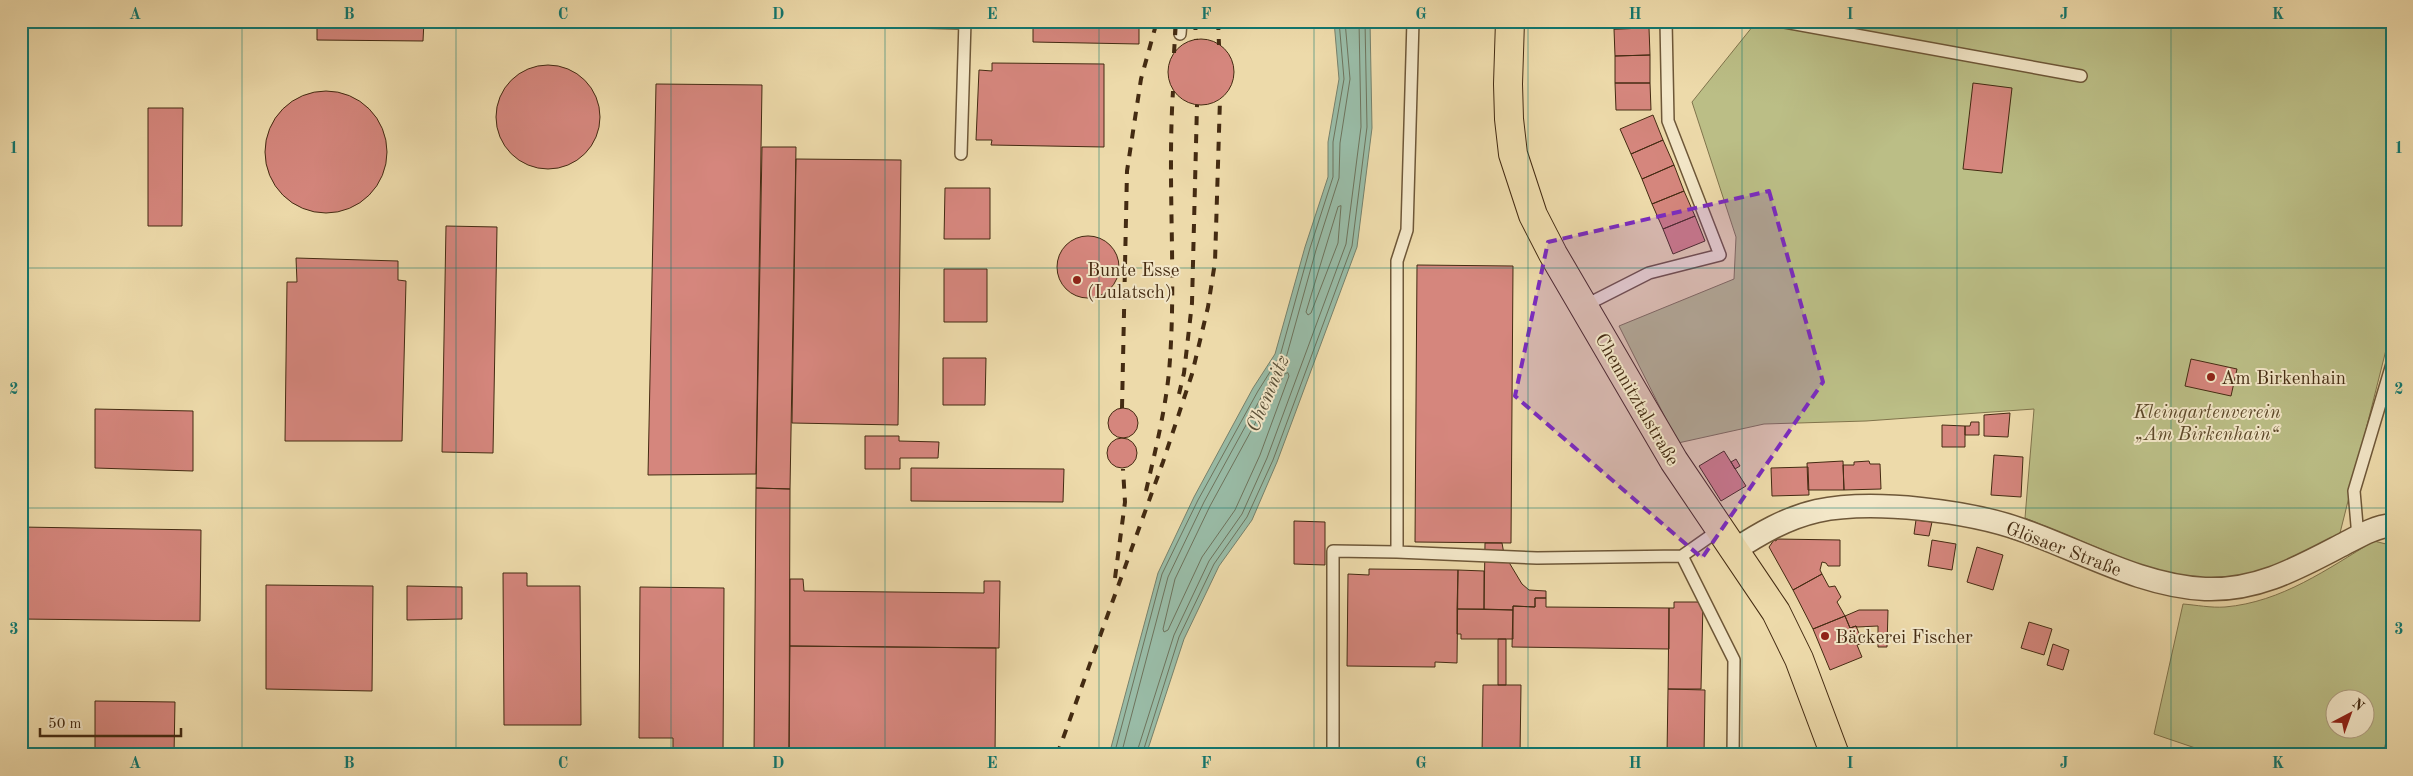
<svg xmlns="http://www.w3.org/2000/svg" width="2413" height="776" viewBox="0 0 2413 776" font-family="'Old Standard TT',serif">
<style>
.green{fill:#bbbe86;stroke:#80744c;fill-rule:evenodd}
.water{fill:#99bba6;stroke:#77816b}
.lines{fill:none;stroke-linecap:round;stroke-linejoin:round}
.shore{stroke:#6e735c;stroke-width:1}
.building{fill:#d5867d;stroke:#442b12}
.service-casing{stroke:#6e5738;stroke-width:14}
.minor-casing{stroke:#6e5738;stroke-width:25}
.primary-casing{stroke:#442b12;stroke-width:30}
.service{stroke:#f3e7c8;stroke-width:11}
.minor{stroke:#f3e7c8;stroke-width:22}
.primary{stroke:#eddaaa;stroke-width:28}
.rail{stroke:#442b12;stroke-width:4;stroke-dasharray:9 9;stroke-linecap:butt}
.marked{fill:#7b2cbf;fill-opacity:0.2;stroke:#7b2cbf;stroke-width:4;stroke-dasharray:10 6;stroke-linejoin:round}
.grid{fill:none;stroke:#0f766e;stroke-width:1;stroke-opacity:0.55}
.poi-dot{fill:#8f2418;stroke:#f3e7c8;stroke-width:2}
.labels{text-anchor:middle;stroke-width:4;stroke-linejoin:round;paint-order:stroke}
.poi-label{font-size:19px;fill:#442b12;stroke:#f3e7c8;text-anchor:start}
.street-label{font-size:19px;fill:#442b12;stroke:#f3e7c8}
.park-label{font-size:19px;font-style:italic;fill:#5c4829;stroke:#f3e7c8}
.water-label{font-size:20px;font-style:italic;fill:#594f37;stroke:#f3e7c8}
.neatline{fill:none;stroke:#0f766e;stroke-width:2}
.grid-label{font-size:16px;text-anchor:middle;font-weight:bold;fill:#0f766e}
</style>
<rect width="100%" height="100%" fill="#eddaaa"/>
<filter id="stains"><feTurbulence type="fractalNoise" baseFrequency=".004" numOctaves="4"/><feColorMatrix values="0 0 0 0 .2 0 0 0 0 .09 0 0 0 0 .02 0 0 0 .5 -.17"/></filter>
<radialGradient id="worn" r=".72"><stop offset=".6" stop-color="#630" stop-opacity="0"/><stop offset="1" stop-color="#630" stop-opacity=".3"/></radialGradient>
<path class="green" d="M 1757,21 L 2392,21 L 2392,326 L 2340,533 L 2317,548 L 2251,579 L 2206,582 L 2145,567 L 2025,518 L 2034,409 L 1866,421 L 1764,424 L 1678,443 L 1619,326 L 1734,279 L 1736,237 L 1692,102 Z
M 2374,541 L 2386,544 L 2392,551 L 2392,715 L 2383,755 L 2216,755 L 2154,734 L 2183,604 C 2196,605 2211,608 2225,607 C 2282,602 2327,569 2374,541 ZM 2336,698 L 2366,698 L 2366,728 L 2336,728 Z"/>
<path class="water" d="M 1334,21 L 1370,21 L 1372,128 L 1357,247 L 1277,462 L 1252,520 L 1219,566 L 1184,639 L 1146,755 L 1109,755 L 1158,573 L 1194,497 L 1253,388 L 1275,354 L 1305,247 L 1328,177 L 1328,142 L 1339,79 Z"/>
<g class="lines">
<path class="shore" d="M 1341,206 L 1338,243 L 1311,313 L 1308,315 L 1306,312 L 1338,207 Z
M 1288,373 L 1289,376 L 1260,455 L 1235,510 L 1202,557 L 1168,630 L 1164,632 L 1163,629 L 1175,579 L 1210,506 L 1269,398 L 1285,374 Z
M 1114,755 L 1162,574 L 1198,500 L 1258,391 L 1280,356 L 1310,248 L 1333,177 L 1333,142 L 1344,79 L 1339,21
M 1121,755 L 1168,577 L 1204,502 L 1263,394 L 1286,358 L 1316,250 L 1339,178 L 1340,143 L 1350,79 L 1345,21
M 1136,755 L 1174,635 L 1209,561 L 1242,514 L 1267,458 L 1346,244 L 1361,127 L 1359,21
M 1142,755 L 1179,637 L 1214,564 L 1247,517 L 1273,460 L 1352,246 L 1367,127 L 1365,21"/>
</g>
<path class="building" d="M 317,21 L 424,21 L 423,41 L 317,40 Z
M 1033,21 L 1139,21 L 1139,44 L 1033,42 Z
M 1614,21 L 1649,21 L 1649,28 L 1614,29 Z
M 1649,28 L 1650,55 L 1615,56 L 1614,29 Z
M1168 72a33 33 0 1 1 66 0a33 33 0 1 1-66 0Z
M 1650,55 L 1650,83 L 1615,83 L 1615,56 Z
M 992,63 L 1104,64 L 1104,147 L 991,145 L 992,140 L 976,140 L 979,70 L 992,71 Z
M496 117a52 52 0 1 1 104 0a52 52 0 1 1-104 0Z
M 1615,83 L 1650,83 L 1651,110 L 1616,110 Z
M 1973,83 L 2012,88 L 2002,173 L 1963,169 Z
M 656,84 L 762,85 L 756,474 L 648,475 Z
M265 152a61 61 0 1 1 122 0a61 61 0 1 1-122 0Z
M 148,108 L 183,108 L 182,226 L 148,226 Z
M 1653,115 L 1663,140 L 1631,154 L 1620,129 Z
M 1663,140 L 1674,165 L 1642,179 L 1631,154 Z
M 762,147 L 796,147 L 790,489 L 756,488 Z
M 796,159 L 901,160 L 898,425 L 792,423 Z
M 1674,165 L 1684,191 L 1652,204 L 1642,179 Z
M 945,188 L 990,188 L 990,239 L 944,239 Z
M 1684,191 L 1695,216 L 1663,229 L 1652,204 Z
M 1695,216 L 1705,241 L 1673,254 L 1663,229 Z
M 446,226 L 497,227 L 493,453 L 442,452 Z
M1057 267a31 31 0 1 1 62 0a31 31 0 1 1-62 0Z
M 296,258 L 398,261 L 398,280 L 406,281 L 402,441 L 285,441 L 287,282 L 297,282 Z
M 1417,265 L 1513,266 L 1511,543 L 1415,542 Z
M 944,269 L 987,269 L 987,322 L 944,322 Z
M 943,358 L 986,358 L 985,405 L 943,405 Z
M 2191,359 L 2237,369 L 2231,396 L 2185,386 Z
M1108 423a15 15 0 1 1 30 0a15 15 0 1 1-30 0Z
M 95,409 L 193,411 L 193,471 L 95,468 Z
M 2010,413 L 2008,437 L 1984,436 L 1984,415 Z
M 1971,422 L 1979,422 L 1979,435 L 1965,435 L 1965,426 L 1970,426 Z
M 1942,425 L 1965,426 L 1965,447 L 1942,447 Z
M 865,436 L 899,436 L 899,441 L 939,442 L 938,458 L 900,458 L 900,469 L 865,469 Z
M1107 453a15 15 0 1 1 30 0a15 15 0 1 1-30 0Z
M 1724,451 L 1746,486 L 1721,501 L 1699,466 Z
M 1994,455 L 2023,457 L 2021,497 L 1991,495 Z
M 1736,459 L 1740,466 L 1735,469 L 1731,462 Z
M 1843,461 L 1844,490 L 1808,490 L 1807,463 Z
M 1869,461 L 1870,464 L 1880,464 L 1881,489 L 1844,490 L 1843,465 L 1854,465 L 1854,462 Z
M 1808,467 L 1809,495 L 1772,496 L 1771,468 Z
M 911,468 L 1064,469 L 1063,502 L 911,501 Z
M 756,488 L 790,489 L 789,755 L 754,755 Z
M 1916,520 L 1932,522 L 1929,536 L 1914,534 Z
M 1294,521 L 1325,522 L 1325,565 L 1294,564 Z
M 21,527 L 201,530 L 200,621 L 21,619 Z
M 1777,539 L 1840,540 L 1840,566 L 1828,566 L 1826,563 L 1822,562 L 1820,570 L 1822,574 L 1793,590 L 1769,547 L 1774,540 L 1776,541 Z
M 1932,540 L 1956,544 L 1952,570 L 1928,566 Z
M 1485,543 L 1502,543 L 1504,554 L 1522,584 L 1529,590 L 1546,591 L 1546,598 L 1535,598 L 1535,607 L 1513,606 L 1513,610 L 1484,609 Z
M 1977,547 L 2003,555 L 1993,590 L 1967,582 Z
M 1369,569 L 1458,570 L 1457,663 L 1435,662 L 1435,667 L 1347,666 L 1348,574 L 1369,575 Z
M 1458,570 L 1484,571 L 1484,609 L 1457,609 Z
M 503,573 L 527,573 L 527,586 L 580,586 L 581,725 L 504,725 Z
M 1822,574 L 1829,587 L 1835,586 L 1841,597 L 1837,602 L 1845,616 L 1813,629 L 1793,590 Z
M 790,579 L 803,579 L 804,591 L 984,593 L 984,581 L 1000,581 L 999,648 L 790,646 Z
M 266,585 L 373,586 L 372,691 L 266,689 Z
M 407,586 L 462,587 L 462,619 L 407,620 Z
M 640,587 L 724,588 L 723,755 L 673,755 L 673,738 L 639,738 Z
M 1535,598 L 1546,598 L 1546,607 L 1669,608 L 1669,649 L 1512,647 L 1513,606 L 1535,607 Z
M 1674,602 L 1703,602 L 1701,689 L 1668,689 L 1669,608 L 1674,608 Z
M 1457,609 L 1513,610 L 1513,639 L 1461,639 L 1461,634 L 1457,634 Z
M 1859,610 L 1888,610 L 1887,647 L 1878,647 L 1878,626 L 1857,627 L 1856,626 L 1850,628 L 1845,616 Z
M 1845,616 L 1850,628 L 1856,626 L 1863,643 L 1857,645 L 1862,657 L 1830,670 L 1813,629 Z
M 2029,622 L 2052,629 L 2044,655 L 2021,648 Z
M 1498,639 L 1506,639 L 1506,685 L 1498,685 Z
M 2053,644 L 2069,650 L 2063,670 L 2047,665 Z
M 790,646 L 996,648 L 995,755 L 789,755 Z
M 1483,685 L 1521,685 L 1520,755 L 1482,755 Z
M 1668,689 L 1705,690 L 1704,755 L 1667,755 Z
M 95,701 L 175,702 L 174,755 L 95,755 Z"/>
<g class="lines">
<g class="service-casing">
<path id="service" d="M 886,21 L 965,23
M 1779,21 L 2081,76
M 1180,34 L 1181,21
M 961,154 L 965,21
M 1584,306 L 1649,273 L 1720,255 L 1668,121 L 1666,21
M 2358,537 L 2354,491 L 2392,364
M 1397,552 L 1537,558 L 1682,556 L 1719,530
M 1682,556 L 1734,660 L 1733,755
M 1333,755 L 1333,551 L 1397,552 L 1397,261 L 1407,230 L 1413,21"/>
</g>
<g class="minor-casing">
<path id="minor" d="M 1733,551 C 1759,534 1786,518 1817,511 C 1873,499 1969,511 2022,530 C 2082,551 2141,586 2205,589 C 2256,591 2296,569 2340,546 C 2356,538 2373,527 2392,525"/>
</g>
<g class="primary-casing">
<path id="primary" d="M 1510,21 L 1508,84 L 1509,119 L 1513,154 L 1533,215 L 1553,254 L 1674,461 L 1776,612 L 1799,659 L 1835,755"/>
</g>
<use href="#service" class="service"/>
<use href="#minor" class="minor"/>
<use href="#primary" class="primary"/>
<path class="rail" d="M 1195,21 L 1196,40
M 1218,21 L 1219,45
M 1174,53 L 1176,21
M 1179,394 L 1184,373 L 1192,303 L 1197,105
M 1122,408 L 1127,171 L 1141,79 L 1157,21
M 1146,491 C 1155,452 1165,412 1169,372 C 1177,279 1167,185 1173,91
M 1115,578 L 1125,502 L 1123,469
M 1057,755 L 1163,462 L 1192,374 L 1208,307 L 1215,262 L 1220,99"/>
</g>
<path class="marked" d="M 1769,191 L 1823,382 L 1702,558 L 1515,396 L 1548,242 Z"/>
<path class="grid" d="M 242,21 L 242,755M 456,21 L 456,755M 671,21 L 671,755M 885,21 L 885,755M 1099,21 L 1099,755M 1314,21 L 1314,755M 1528,21 L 1528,755M 1742,21 L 1742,755M 1957,21 L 1957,755M 2171,21 L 2171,755M 21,268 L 2392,268M 21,508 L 2392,508"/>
<g class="poi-dot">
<circle cx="1077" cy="280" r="5"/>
<circle cx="2211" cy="377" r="5"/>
<circle cx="1825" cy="636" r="5"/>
</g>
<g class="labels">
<g class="poi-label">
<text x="1087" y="276">Bunte Esse<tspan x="1087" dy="22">(Lulatsch)</tspan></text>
<text x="2221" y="384">Am Birkenhain</text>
<text x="1835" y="643">Bäckerei Fischer</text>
</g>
<g class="street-label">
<text transform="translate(1638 399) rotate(60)" y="7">Chemnitztalstraße</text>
<text transform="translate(2064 548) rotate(21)" y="7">Glösaer Straße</text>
</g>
<g class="park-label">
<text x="2207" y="418">Kleingartenverein<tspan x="2207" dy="22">„Am Birkenhain“</tspan></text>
</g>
<g class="water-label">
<text transform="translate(1267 393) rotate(-67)" y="7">Chemnitz</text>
</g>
</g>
<rect width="2413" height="776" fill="none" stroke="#eddaaa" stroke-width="55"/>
<g transform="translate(2350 714) rotate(41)"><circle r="24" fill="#f3e7c8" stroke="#ad9c7f"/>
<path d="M0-4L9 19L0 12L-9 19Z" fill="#8f2418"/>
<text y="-8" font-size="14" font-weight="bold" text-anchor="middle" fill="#442b12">N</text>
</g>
<path d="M40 728v8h141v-8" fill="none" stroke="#442b12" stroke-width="2.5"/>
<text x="48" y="728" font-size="15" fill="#442b12" stroke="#f3e7c8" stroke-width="4" paint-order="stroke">50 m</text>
<rect x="28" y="28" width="2358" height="720" class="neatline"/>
<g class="grid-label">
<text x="135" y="19">A</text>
<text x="349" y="19">B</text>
<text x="563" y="19">C</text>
<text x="778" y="19">D</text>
<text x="992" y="19">E</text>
<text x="1206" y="19">F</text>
<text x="1421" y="19">G</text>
<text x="1635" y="19">H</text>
<text x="1850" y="19">I</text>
<text x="2064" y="19">J</text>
<text x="2278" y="19">K</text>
<text x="14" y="153">1</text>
<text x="2399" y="153">1</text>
<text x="14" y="394">2</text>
<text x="2399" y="394">2</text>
<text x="14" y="634">3</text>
<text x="2399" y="634">3</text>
<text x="135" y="768">A</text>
<text x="349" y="768">B</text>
<text x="563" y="768">C</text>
<text x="778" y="768">D</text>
<text x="992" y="768">E</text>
<text x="1206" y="768">F</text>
<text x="1421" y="768">G</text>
<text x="1635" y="768">H</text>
<text x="1850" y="768">I</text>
<text x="2064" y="768">J</text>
<text x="2278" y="768">K</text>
</g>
<rect width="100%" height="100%" filter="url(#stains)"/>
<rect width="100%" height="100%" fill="url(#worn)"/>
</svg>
